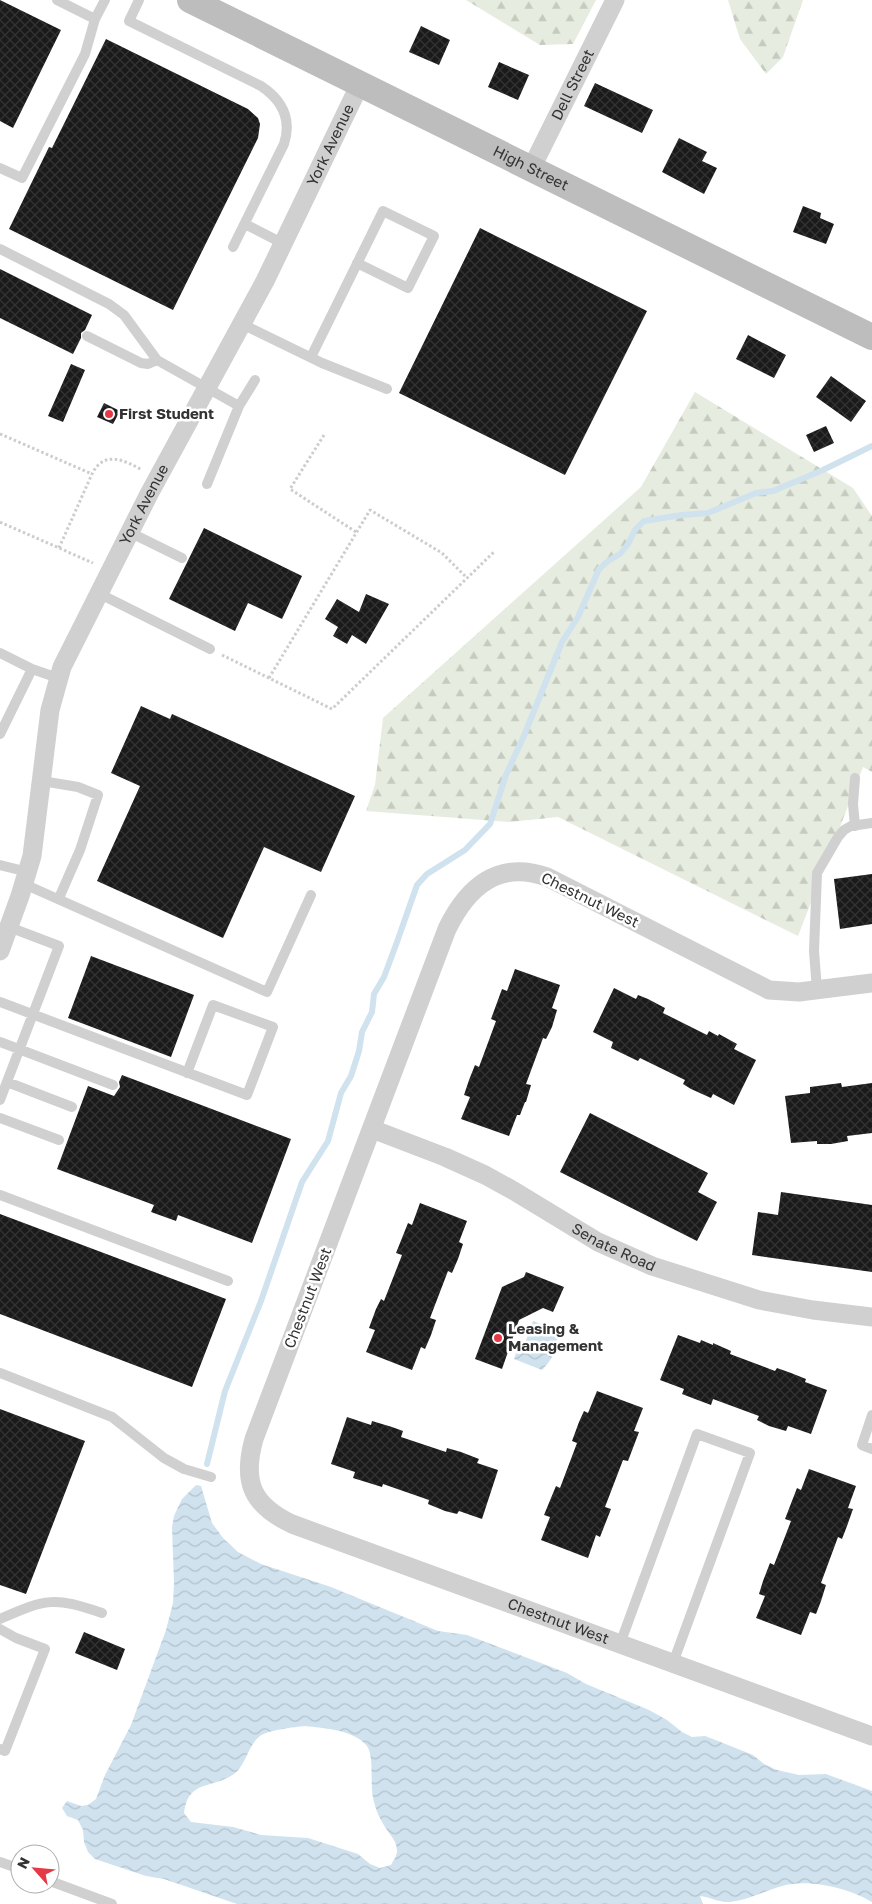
<svg xmlns="http://www.w3.org/2000/svg" width="872" height="1904" viewBox="0 0 872 1904" font-family="'Golos Text',sans-serif">
<style>
.forest{fill:url(#forest-firs)}
.water{fill:url(#water-waves);fill-rule:evenodd}
.lines{fill:none;stroke-linecap:round;stroke-linejoin:round}
.stream{stroke:#cfe2ee;stroke-width:6}
.building{fill:url(#building-cross-hatch)}
.path{stroke:#cdcdcd;stroke-width:3;stroke-dasharray:2.5 2.5;stroke-linecap:butt}
.service{stroke:#d0d0d0;stroke-width:10}
.minor{stroke:#d0d0d0;stroke-width:19}
.secondary{stroke:#bdbdbd;stroke-width:26}
.poi-dot{fill:#e63946;stroke:#fff;stroke-width:2}
.labels{text-anchor:middle;stroke-width:5;stroke-linejoin:round;paint-order:stroke}
.street-label{font-size:15px;fill:#333;stroke:#fff}
.poi-label{font-size:15px;font-weight:bold;fill:#333;stroke:#fff;text-anchor:start}
</style>
<defs>
<pattern id="forest-firs" width="22" height="20" patternUnits="userSpaceOnUse" patternTransform="scale(1.25)"><rect width="22" height="20" fill="#e6ecdf"/><path d="M5 1l3.5 6h-7zM16 11l3.5 6h-7z" fill="#c6cbc0"/></pattern>
<pattern id="water-waves" width="16" height="10" patternUnits="userSpaceOnUse" patternTransform="scale(1.25)"><rect width="16" height="10" fill="#cfe2ee"/><path d="M0 5q4-4 8 0t8 0" fill="none" stroke="#b2c2cd"/></pattern>
<pattern id="building-cross-hatch" width="8" height="8" patternUnits="userSpaceOnUse" patternTransform="scale(1.25)"><rect width="8" height="8" fill="#1a1a1a"/><path d="M0 0l8 8M0 8l8-8" fill="none" stroke="#333"/></pattern>
</defs>
<rect width="100%" height="100%" fill="#fff"/>
<path class="forest" d="M 466,0 L 596,0 L 573,44 L 540,45 Z
M 728,0 L 803,0 L 783,57 L 766,74 L 740,39 Z
M 695,392 L 853,488 L 872,516 L 872,772 L 863,767 L 798,936 L 558,817 L 509,822 L 366,811 L 375,785 L 383,718 L 641,487 Z"/>
<path class="water" d="M 533,1321 L 557,1330 C 558,1347 554,1358 542,1370 L 514,1359 L 516,1353 L 521,1354 Z
M 196,1485 L 201,1486 L 212,1523 L 223,1538 L 238,1552 L 261,1564 L 331,1587 L 438,1631 L 467,1635 L 567,1673 L 586,1684 L 649,1710 L 667,1720 L 682,1732 L 692,1737 L 705,1736 L 718,1741 L 753,1755 L 764,1764 L 777,1770 L 799,1775 L 826,1774 L 872,1791 L 872,1902 C 850,1888 807,1878 782,1886 C 765,1891 748,1900 730,1902 C 721,1903 709,1897 700,1896 L 703,1904 L 237,1904 L 164,1879 L 146,1876 L 95,1859 L 88,1852 L 84,1842 L 83,1830 L 78,1820 L 67,1816 L 62,1808 L 67,1801 L 81,1806 L 88,1805 L 96,1799 L 105,1775 L 131,1725 L 166,1630 L 173,1603 L 174,1583 L 172,1527 L 174,1516 L 182,1499 ZM 305,1726 C 323,1728 355,1730 367,1746 C 375,1758 369,1785 374,1802 C 376,1811 380,1819 385,1827 C 390,1835 397,1841 397,1851 C 397,1856 393,1861 391,1865 L 380,1868 L 370,1864 L 358,1854 L 308,1838 L 261,1835 L 233,1827 L 191,1822 L 184,1813 C 188,1779 213,1789 234,1774 C 246,1765 248,1745 260,1736 C 268,1730 295,1727 305,1726 Z"/>
<g class="lines">
<path class="stream" d="M 207,1464 L 225,1391 L 261,1301 L 302,1182 L 328,1141 L 341,1093 L 351,1076 L 359,1051 L 362,1032 L 372,1012 L 374,994 L 384,977 L 397,942 L 417,885 L 427,874 L 465,850 L 490,824 L 506,775 L 523,738 L 562,642 L 578,617 L 599,569 L 608,561 L 620,554 L 628,544 L 635,530 L 644,521 L 682,515 L 708,513 L 756,493 L 773,491 L 823,470 L 872,446"/>
</g>
<path class="building" d="M 0,0 L 61,30 L 13,128 L 0,121 Z
M 421,26 L 450,40 L 439,65 L 409,52 Z
M 106,39 L 248,109 L 258,118 L 260,124 L 258,138 L 173,310 L 9,229 L 49,147 L 52,148 Z
M 499,62 L 529,75 L 518,100 L 488,87 Z
M 595,83 L 653,110 L 642,133 L 584,106 Z
M 679,138 L 707,152 L 702,161 L 717,168 L 704,194 L 662,172 Z
M 803,206 L 821,213 L 820,218 L 834,224 L 826,244 L 793,232 Z
M 480,228 L 647,311 L 565,475 L 399,393 Z
M 0,269 L 92,315 L 85,330 L 81,333 L 81,338 L 73,354 L 0,318 Z
M 748,335 L 786,355 L 774,378 L 736,359 Z
M 71,364 L 85,370 L 63,422 L 48,416 Z
M 831,376 L 866,401 L 851,422 L 816,397 Z
M 104,403 L 120,411 L 113,424 L 97,417 Z
M 826,426 L 834,443 L 814,452 L 806,435 Z
M 204,528 L 302,576 L 282,619 L 248,603 L 235,631 L 169,599 Z
M 366,594 L 389,604 L 366,644 L 352,635 L 347,644 L 333,636 L 338,627 L 325,619 L 337,599 L 359,612 Z
M 141,706 L 170,719 L 172,714 L 355,796 L 321,872 L 264,847 L 223,938 L 97,881 L 140,786 L 111,773 Z
M 872,874 L 872,924 L 840,929 L 834,879 Z
M 91,956 L 194,995 L 171,1057 L 68,1018 Z
M 515,969 L 560,985 L 552,1008 L 557,1010 L 552,1027 L 546,1039 L 543,1038 L 526,1084 L 531,1085 L 526,1102 L 525,1102 L 520,1115 L 517,1115 L 509,1136 L 461,1119 L 470,1097 L 464,1095 L 469,1080 L 475,1065 L 479,1067 L 496,1021 L 491,1019 L 502,989 L 507,991 Z
M 614,988 L 636,999 L 638,995 L 648,999 L 665,1008 L 663,1013 L 707,1035 L 709,1031 L 718,1036 L 719,1034 L 737,1044 L 734,1049 L 756,1060 L 734,1105 L 713,1094 L 711,1098 L 691,1089 L 683,1084 L 685,1080 L 640,1058 L 638,1061 L 611,1048 L 613,1042 L 593,1032 Z
M 122,1075 L 291,1139 L 252,1243 L 178,1215 L 176,1221 L 151,1212 L 154,1205 L 57,1169 L 88,1086 L 114,1096 L 120,1087 L 119,1082 Z
M 841,1083 L 842,1087 L 872,1083 L 872,1133 L 847,1136 L 848,1141 L 831,1144 L 817,1144 L 817,1141 L 791,1143 L 785,1096 L 810,1093 L 810,1087 Z
M 590,1113 L 708,1173 L 698,1192 L 717,1202 L 697,1241 L 560,1172 Z
M 781,1192 L 872,1205 L 872,1272 L 752,1255 L 758,1212 L 778,1215 Z
M 420,1203 L 467,1221 L 459,1242 L 463,1244 L 458,1259 L 452,1273 L 448,1271 L 430,1318 L 436,1320 L 431,1335 L 425,1349 L 421,1347 L 412,1370 L 366,1352 L 375,1330 L 369,1328 L 376,1309 L 381,1299 L 384,1301 L 402,1255 L 396,1253 L 408,1223 L 412,1225 Z
M 0,1214 L 226,1299 L 192,1387 L 0,1314 Z
M 526,1272 L 564,1287 L 553,1312 L 543,1308 L 519,1320 L 502,1369 L 475,1359 L 502,1287 L 524,1277 Z
M 678,1335 L 700,1343 L 701,1340 L 713,1345 L 713,1343 L 731,1351 L 730,1354 L 775,1371 L 777,1368 L 791,1373 L 806,1379 L 805,1382 L 827,1390 L 811,1434 L 788,1426 L 786,1431 L 769,1426 L 757,1420 L 759,1416 L 713,1399 L 711,1405 L 695,1399 L 682,1394 L 684,1389 L 660,1380 Z
M 597,1391 L 643,1408 L 634,1431 L 639,1432 L 628,1461 L 623,1460 L 605,1507 L 611,1509 L 600,1537 L 596,1535 L 588,1558 L 541,1540 L 550,1517 L 544,1515 L 551,1498 L 556,1486 L 560,1488 L 577,1443 L 572,1441 L 579,1422 L 584,1411 L 588,1413 Z
M 0,1409 L 85,1441 L 26,1594 L 0,1585 Z
M 347,1417 L 371,1425 L 372,1421 L 392,1427 L 403,1431 L 401,1437 L 446,1452 L 447,1448 L 461,1452 L 479,1459 L 477,1463 L 498,1470 L 482,1519 L 459,1511 L 457,1514 L 445,1511 L 428,1504 L 429,1500 L 383,1484 L 382,1487 L 353,1478 L 355,1472 L 331,1464 Z
M 809,1469 L 856,1486 L 848,1508 L 853,1509 L 847,1526 L 842,1539 L 838,1537 L 821,1583 L 826,1585 L 821,1601 L 816,1614 L 810,1612 L 801,1635 L 756,1618 L 765,1596 L 759,1594 L 763,1581 L 770,1563 L 774,1565 L 791,1521 L 785,1519 L 797,1488 L 801,1490 Z
M 84,1632 L 125,1649 L 117,1670 L 75,1653 Z"/>
<g class="lines">
<path class="path" d="M 0,434 L 92,474
M 324,435 L 290,489 L 356,532
M 0,522 L 93,563
M 59,548 L 92,474 C 104,450 124,460 142,470
M 222,655 L 332,709 L 495,551
M 269,678 L 370,510 L 442,553 L 467,578"/>
<path class="service" d="M 57,0 L 95,19
M 139,0 L 129,21 L 261,86 C 282,100 292,119 284,144 L 233,247
M 0,168 L 22,178 L 85,54 L 95,19 L 105,0
M 245,224 L 284,244
M 0,249 L 109,304 L 124,315 L 157,360 L 239,406
M 242,324 L 322,363 L 387,389
M 87,336 L 141,363 L 148,364 L 157,360
M 311,357 L 383,211 L 434,236 L 408,288 L 357,263
M 207,484 L 239,406 L 255,380
M 129,532 L 182,558
M 98,593 L 210,649
M 0,653 L 32,669 L 58,678
M 0,734 L 32,669
M 42,781 L 78,787 L 98,795 L 80,850 L 59,898
M 855,826 L 853,804 L 855,778
M 0,865 L 28,872
M 24,884 L 267,992 L 311,895
M 817,990 L 814,951 L 817,873 L 838,837 L 844,830 L 851,826 L 872,823
M 0,1002 L 247,1095 L 273,1027 L 213,1005 L 187,1073
M 0,1042 L 113,1085
M 7,1082 L 72,1107
M 0,1100 L 59,946 L 9,927
M 0,1118 L 59,1140
M 0,1195 L 228,1281
M 0,1373 L 112,1417 L 164,1458 L 184,1469 L 211,1477
M 872,1415 L 862,1445 L 872,1449
M 0,1619 C 47,1598 54,1597 102,1613
M 0,1629 L 16,1638 L 45,1649 L 5,1751 L 0,1749
M 620,1644 L 697,1434 L 750,1453 L 673,1663
M 0,1862 L 20,1869
M 50,1881 L 112,1904"/>
<g class="minor">
<path id="s1" d="M 531,169 L 615,0"/>
<path id="s2" d="M 0,951 L 20,896 L 32,856 L 50,710 L 62,667 L 149,494 L 265,281 L 360,84"/>
<path id="s3" d="M 872,983 L 799,992 L 769,990 L 547,877 C 499,860 468,886 447,929 L 254,1439 C 242,1482 252,1505 292,1524 L 872,1736"/>
<path id="s4" d="M 372,1129 L 445,1157 L 485,1175 L 514,1191 L 598,1242 L 652,1266 L 759,1300 L 813,1310 L 872,1317"/>
</g>
<path class="secondary" id="s5" d="M 190,0 L 872,337"/>
</g>
<g class="poi-dot">
<circle cx="109" cy="414" r="5"/>
<circle cx="498" cy="1338" r="5"/>
</g>
<g class="labels">
<g class="street-label">
<text dy="5" stroke="none"><textPath href="#s1" startOffset="94">Dell Street</textPath></text>
<text dy="5" stroke="none"><textPath href="#s2" startOffset="879">York Avenue</textPath></text>
<text dy="5" stroke="none"><textPath href="#s5" startOffset="380">High Street</textPath></text>
<text dy="5" stroke="none"><textPath href="#s2" startOffset="474">York Avenue</textPath></text>
<text transform="translate(590 900) rotate(26)" y="5">Chestnut West</text>
<text dy="5" stroke="none"><textPath href="#s4" startOffset="270">Senate Road</textPath></text>
<text transform="translate(308 1298) rotate(-69)" y="5">Chestnut West</text>
<text dy="5" stroke="none"><textPath href="#s3" startOffset="1412">Chestnut West</textPath></text>
</g>
<g class="poi-label">
<text x="119" y="419">First Student</text>
<text x="508" y="1334">Leasing &amp;<tspan x="508" dy="17">Management</tspan></text>
</g>
</g>
<g transform="translate(35 1869) rotate(297)"><circle r="24" fill="#ffffff" stroke="#adadad"/>
<path d="M0-4L9 19L0 12L-9 19Z" fill="#e63946"/>
<text y="-8" font-size="14" font-weight="bold" text-anchor="middle" fill="#333333">N</text>
</g>
</svg>
